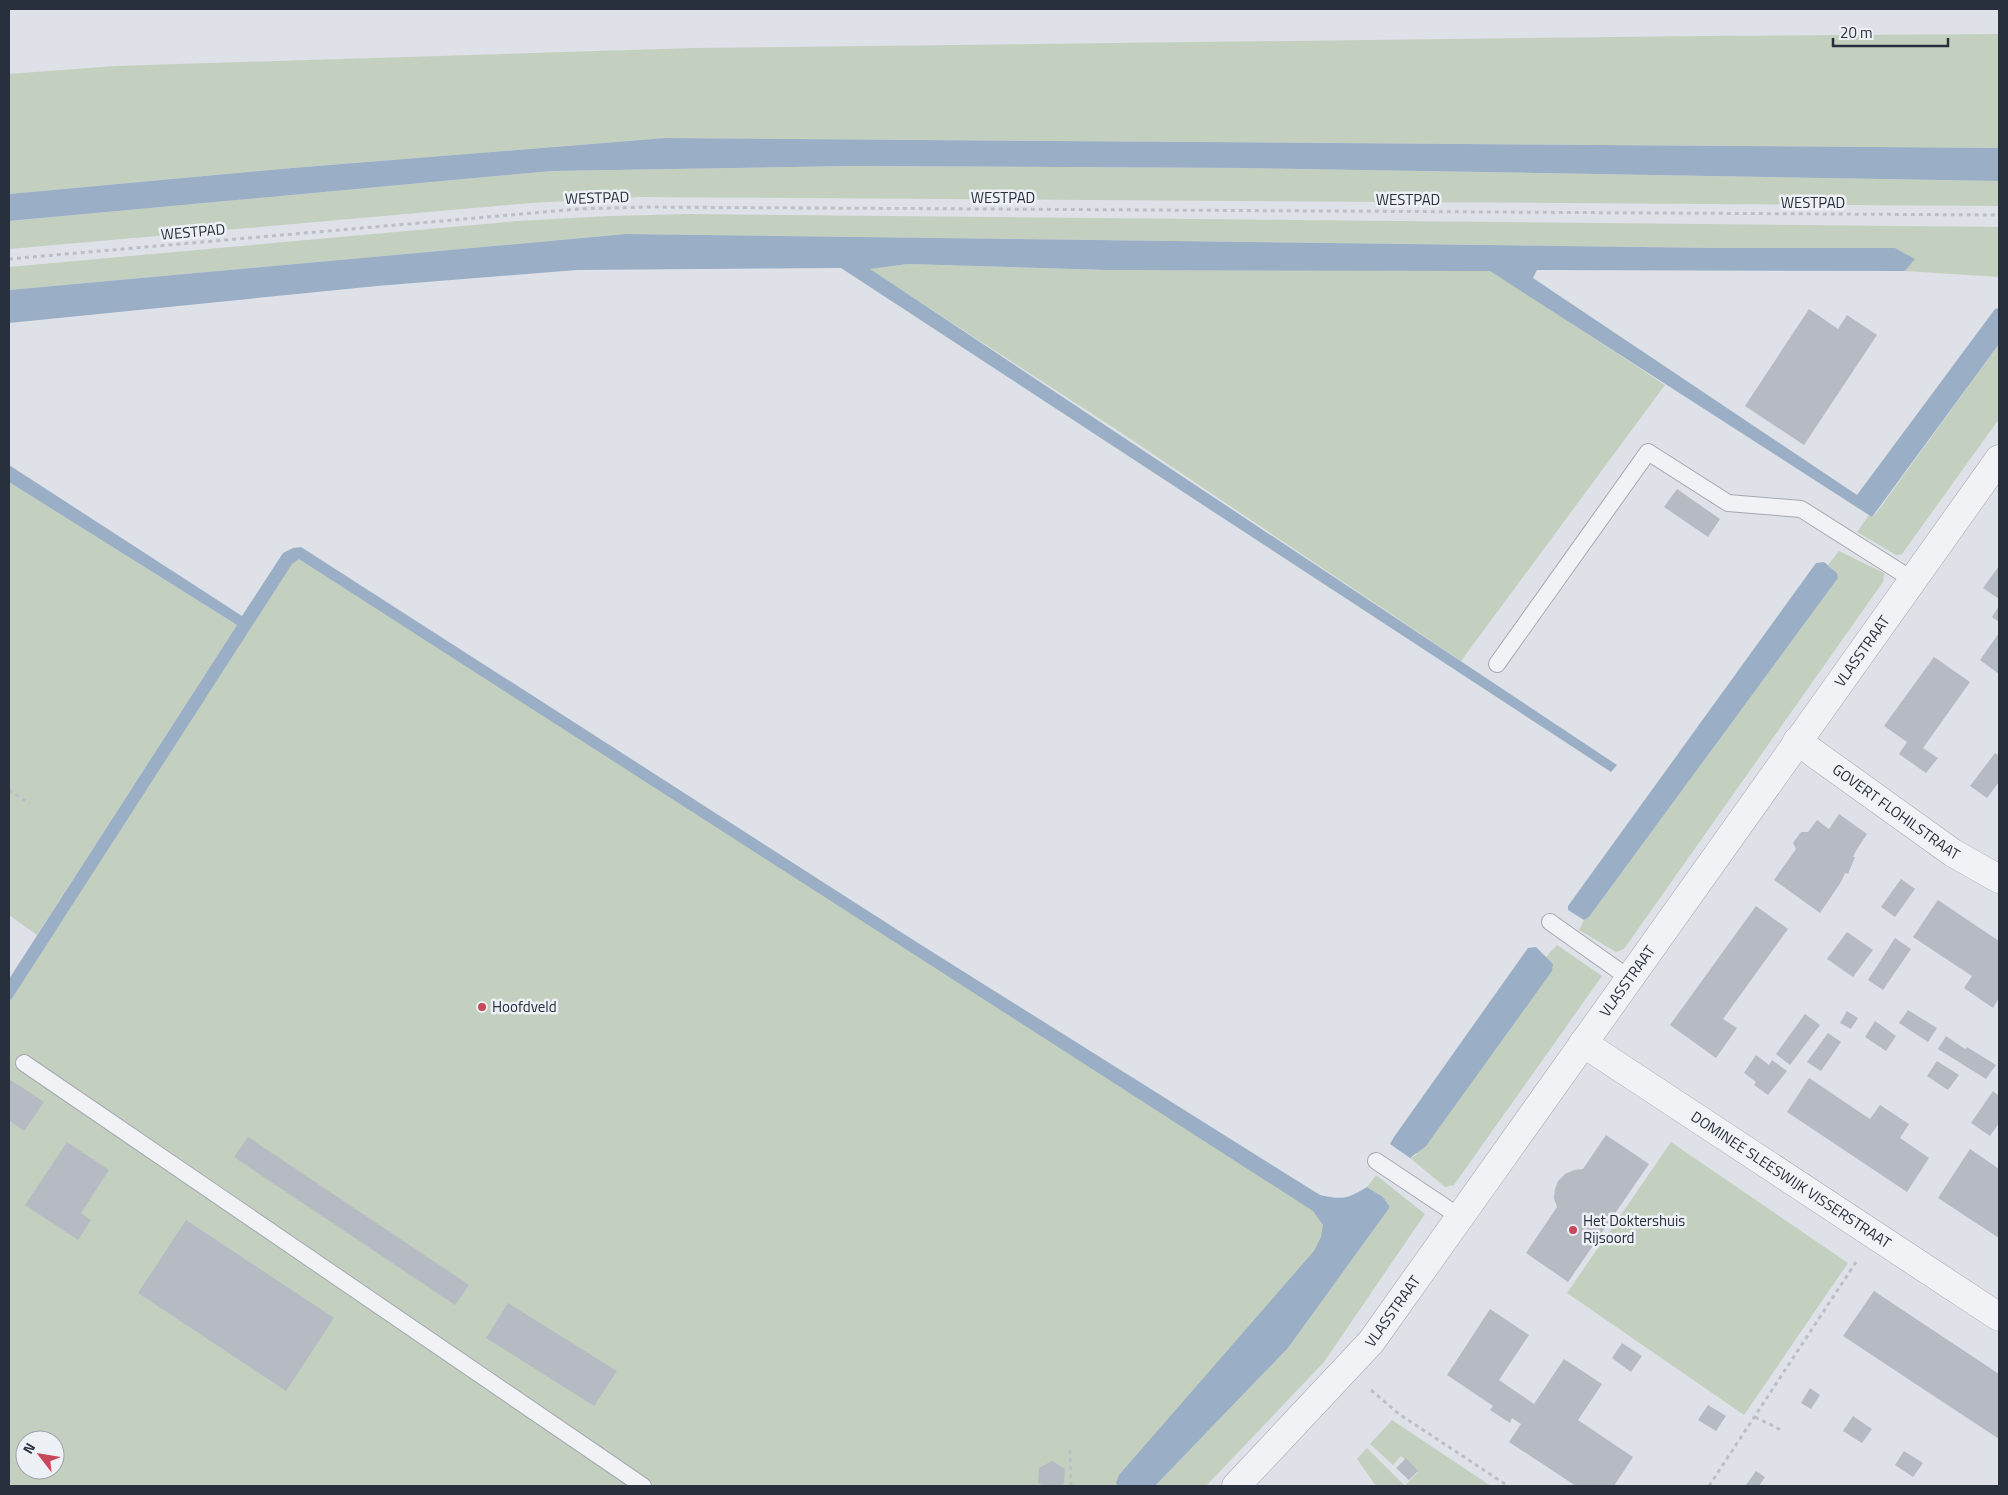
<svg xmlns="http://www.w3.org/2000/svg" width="2008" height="1495" viewBox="0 0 2008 1495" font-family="'Titillium Web',sans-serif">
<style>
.green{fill:#c4d0bf;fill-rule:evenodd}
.water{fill:#9aafc5}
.building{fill:#b5bac3}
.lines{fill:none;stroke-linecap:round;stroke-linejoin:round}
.service-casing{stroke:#a4a8b1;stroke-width:18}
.minor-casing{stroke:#a4a8b1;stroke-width:29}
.path{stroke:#bcbfc5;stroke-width:3;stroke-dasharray:4 4;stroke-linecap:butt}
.service{stroke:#f0f2f5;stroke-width:16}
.minor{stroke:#f0f2f5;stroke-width:28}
.poi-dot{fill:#c7475b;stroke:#edf0f4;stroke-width:2}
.labels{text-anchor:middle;stroke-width:5;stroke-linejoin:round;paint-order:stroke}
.street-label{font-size:15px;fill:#282f3d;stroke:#edf0f4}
.poi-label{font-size:15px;fill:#282f3d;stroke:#edf0f4;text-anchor:start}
</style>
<rect width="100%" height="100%" fill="#dee1e7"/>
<path class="green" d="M 1999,34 L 1999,148 L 665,138 L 292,168 L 9,194 L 9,74 L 115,66 L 693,48 L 1702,36 Z
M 852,166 L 1243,168 L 1999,181 L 1999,206 L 639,197 L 531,203 L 9,249 L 9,221 L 552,171 Z
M 688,214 L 1999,227 L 1999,277 L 1905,271 L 1914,259 L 1895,248 L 1719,248 L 626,234 L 9,290 L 9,267 L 517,221 L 609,216 Z
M 908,264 L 1106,270 L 1490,270 L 1665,385 L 1461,661 L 1117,430 L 869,269 Z
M 1999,344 L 1999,419 L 1902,554 L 1896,555 L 1857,532 L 1869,515 L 1872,517 L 1877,512 Z
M 9,482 L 237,625 L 37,935 L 9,915 Z
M 1839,551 L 1884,573 L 1883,582 L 1624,949 L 1616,952 L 1579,930 L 1584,920 L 1589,917 L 1838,578 L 1836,572 L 1828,565 Z
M 298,554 L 1346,1225 L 1130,1486 L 9,1486 L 9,991 ZM 25,1440 L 55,1440 L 55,1470 L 25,1470 Z
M 1557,945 L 1602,976 L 1454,1185 L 1445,1187 L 1410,1158 L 1415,1156 L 1553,964 L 1546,957 Z
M 1671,1142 L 1848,1263 L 1744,1415 L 1567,1293 Z
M 1376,1175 L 1425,1214 L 1324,1362 L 1206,1486 L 1155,1486 L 1288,1348 L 1390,1207 L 1383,1197 L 1367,1187 Z
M 1392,1420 L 1491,1486 L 1376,1486 L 1357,1459 L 1367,1448 L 1405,1486 L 1418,1472 L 1401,1456 L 1393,1465 L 1370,1444 Z"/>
<path class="water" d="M 665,138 L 1999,148 L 1999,181 L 1243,168 L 852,166 L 552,171 L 9,221 L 9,194 L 292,168 Z
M 626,234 L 1719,248 L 1895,248 L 1915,259 L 1905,271 L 1537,270 L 1533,278 L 1857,495 L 1995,309 L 1999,308 L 1999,344 L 1872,517 L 1490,271 L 1106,270 L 908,264 L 870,269 L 1617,765 L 1611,772 L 841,268 L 577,270 L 377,286 L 9,323 L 9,290 Z
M 9,465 L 242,616 L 283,553 L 293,548 L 301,547 L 918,943 L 1320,1195 C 1343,1200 1347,1199 1367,1187 L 1383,1197 L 1390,1207 L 1288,1348 L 1155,1486 L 1118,1486 L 1116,1483 L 1119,1475 L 1314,1251 L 1321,1237 L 1323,1225 L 1313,1211 L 299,559 L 292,564 L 11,1000 L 9,997 L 9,979 L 237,625 L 9,482 Z
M 1824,562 L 1837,573 L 1838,578 L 1589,917 L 1584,920 L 1568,910 L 1568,906 L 1816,563 Z
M 1536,947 L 1553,964 L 1552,971 L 1426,1146 L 1410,1158 L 1390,1144 L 1394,1137 L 1528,948 Z"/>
<path class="building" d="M 1809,309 L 1838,329 L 1847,315 L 1877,335 L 1804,445 L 1745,406 Z
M 1677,489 L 1720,519 L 1708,537 L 1664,507 Z
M 1999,566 L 1999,599 L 1983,588 Z
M 1999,606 L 1999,622 L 1992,617 Z
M 1999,633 L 1999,674 L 1980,660 Z
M 1934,657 L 1970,682 L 1923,748 L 1938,758 L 1926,773 L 1899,754 L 1907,742 L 1884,726 Z
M 1995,753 L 1999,756 L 1999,782 L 1987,798 L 1970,786 Z
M 1839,814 L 1867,834 L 1857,849 L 1853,857 L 1855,857 L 1848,874 L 1845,873 L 1841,882 L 1820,913 L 1774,880 L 1796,849 L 1793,843 L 1801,832 L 1808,832 L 1817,820 L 1829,829 Z
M 1901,879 L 1915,889 L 1895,917 L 1881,907 Z
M 1938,900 L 1999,941 L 1999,998 L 1993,1008 L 1964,988 L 1972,976 L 1913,937 Z
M 1756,906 L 1788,929 L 1723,1019 L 1737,1028 L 1716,1058 L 1670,1025 Z
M 1847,932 L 1873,950 L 1853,977 L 1827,959 Z
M 1895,938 L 1911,949 L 1883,990 L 1868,980 Z
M 1908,1010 L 1937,1028 L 1928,1042 L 1899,1023 Z
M 1847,1011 L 1858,1018 L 1851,1029 L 1840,1023 Z
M 1805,1014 L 1820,1025 L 1790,1065 L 1776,1054 Z
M 1875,1021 L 1896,1036 L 1886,1051 L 1865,1037 Z
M 1828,1033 L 1841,1042 L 1821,1071 L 1807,1062 Z
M 1946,1036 L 1965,1049 L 1967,1047 L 1996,1065 L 1986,1079 L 1938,1049 Z
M 1756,1055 L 1769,1065 L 1772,1060 L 1787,1071 L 1768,1095 L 1754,1085 L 1756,1082 L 1744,1073 Z
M 1937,1061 L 1959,1075 L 1948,1090 L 1927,1076 Z
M 1809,1078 L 1870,1119 L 1880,1105 L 1909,1124 L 1900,1138 L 1929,1158 L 1907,1192 L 1787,1112 Z
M 9,1079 L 44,1102 L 24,1131 L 9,1120 Z
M 1993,1091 L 1999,1096 L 1999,1123 L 1990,1136 L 1971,1123 Z
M 1606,1135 L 1649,1164 L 1568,1282 L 1526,1253 L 1557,1207 L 1554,1198 L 1555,1189 L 1558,1181 L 1565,1174 L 1574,1170 L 1583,1169 Z
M 248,1137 L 469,1285 L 455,1305 L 234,1157 Z
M 67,1142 L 109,1170 L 81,1213 L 91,1220 L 78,1240 L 25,1205 Z
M 1970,1149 L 1999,1169 L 1999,1238 L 1938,1198 Z
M 186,1220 L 334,1318 L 286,1391 L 138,1293 Z
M 1874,1291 L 1999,1374 L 1999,1439 L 1843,1336 Z
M 508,1303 L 617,1371 L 594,1406 L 486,1338 Z
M 1490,1309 L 1529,1335 L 1499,1380 L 1534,1404 L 1564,1359 L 1602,1384 L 1578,1420 L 1633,1457 L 1614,1486 L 1576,1486 L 1509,1442 L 1521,1424 L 1512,1418 L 1510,1423 L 1490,1410 L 1493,1406 L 1447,1375 Z
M 1622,1343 L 1642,1356 L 1631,1372 L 1612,1358 Z
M 1810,1388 L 1820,1395 L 1811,1409 L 1801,1403 Z
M 1708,1405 L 1726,1416 L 1716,1431 L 1698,1420 Z
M 1853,1416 L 1872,1429 L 1862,1443 L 1843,1431 Z
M 1904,1451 L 1923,1463 L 1913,1477 L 1895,1465 Z
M 1406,1458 L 1418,1471 L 1409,1480 L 1396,1468 Z
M 1052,1461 L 1065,1469 L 1064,1484 L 1059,1486 L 1044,1486 L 1038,1483 L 1039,1468 Z
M 1756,1471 L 1765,1477 L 1759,1486 L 1748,1486 L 1746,1485 Z"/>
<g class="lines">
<g class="service-casing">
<path id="service" d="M 1497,664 L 1648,452 L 1728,503 L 1801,509 L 1913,580
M 1550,922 L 1629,978
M 24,1063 L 643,1486
M 1376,1161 L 1460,1217"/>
</g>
<g class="minor-casing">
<g id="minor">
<path id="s1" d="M 1797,741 L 1953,853 L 1999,879"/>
<path id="s2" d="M 1583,1043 L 1999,1317"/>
<path id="s3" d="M 1236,1486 L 1371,1342 L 1999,459"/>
</g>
</g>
<path class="path" d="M 9,259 L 578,209 L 645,207 L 1999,215
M 9,790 L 30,804
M 1371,1390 L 1399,1414 L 1508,1486
M 1755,1417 L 1783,1431
M 1070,1450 L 1071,1486
M 1709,1486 L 1856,1262"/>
<use href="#service" class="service"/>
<use href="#minor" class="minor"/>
</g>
<g class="poi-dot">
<circle cx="482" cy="1007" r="5"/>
<circle cx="1573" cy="1230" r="5"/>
</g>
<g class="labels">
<g class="street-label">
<text transform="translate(597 198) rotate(-2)" y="5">WESTPAD</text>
<text x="1003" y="203">WESTPAD</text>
<text x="1408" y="205">WESTPAD</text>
<text x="1813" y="208">WESTPAD</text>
<text transform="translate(193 232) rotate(-5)" y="5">WESTPAD</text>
<text dy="5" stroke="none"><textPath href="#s3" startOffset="1045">VLASSTRAAT</textPath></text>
<text dy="5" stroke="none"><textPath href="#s1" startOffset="122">GOVERT FLOHILSTRAAT</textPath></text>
<text dy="5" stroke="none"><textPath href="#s3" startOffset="640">VLASSTRAAT</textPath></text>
<text dy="5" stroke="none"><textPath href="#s2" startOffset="249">DOMINEE SLEESWIJK VISSERSTRAAT</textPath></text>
<text dy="5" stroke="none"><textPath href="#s3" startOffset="235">VLASSTRAAT</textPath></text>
</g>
<g class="poi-label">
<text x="492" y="1012">Hoofdveld</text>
<text x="1583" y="1226">Het Doktershuis<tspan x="1583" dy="17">Rijsoord</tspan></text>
</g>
</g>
<rect width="2008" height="1495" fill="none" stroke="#282f3d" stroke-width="20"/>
<g transform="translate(40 1455) rotate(301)"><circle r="24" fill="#edf0f4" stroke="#9ea3ab"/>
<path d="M0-4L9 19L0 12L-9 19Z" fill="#c7475b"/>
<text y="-8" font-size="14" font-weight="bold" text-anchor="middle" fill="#282f3d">N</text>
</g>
<path d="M1833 38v8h115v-8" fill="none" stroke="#282f3d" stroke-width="2.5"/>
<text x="1840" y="38" font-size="15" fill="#282f3d" stroke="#edf0f4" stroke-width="4" paint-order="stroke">20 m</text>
</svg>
